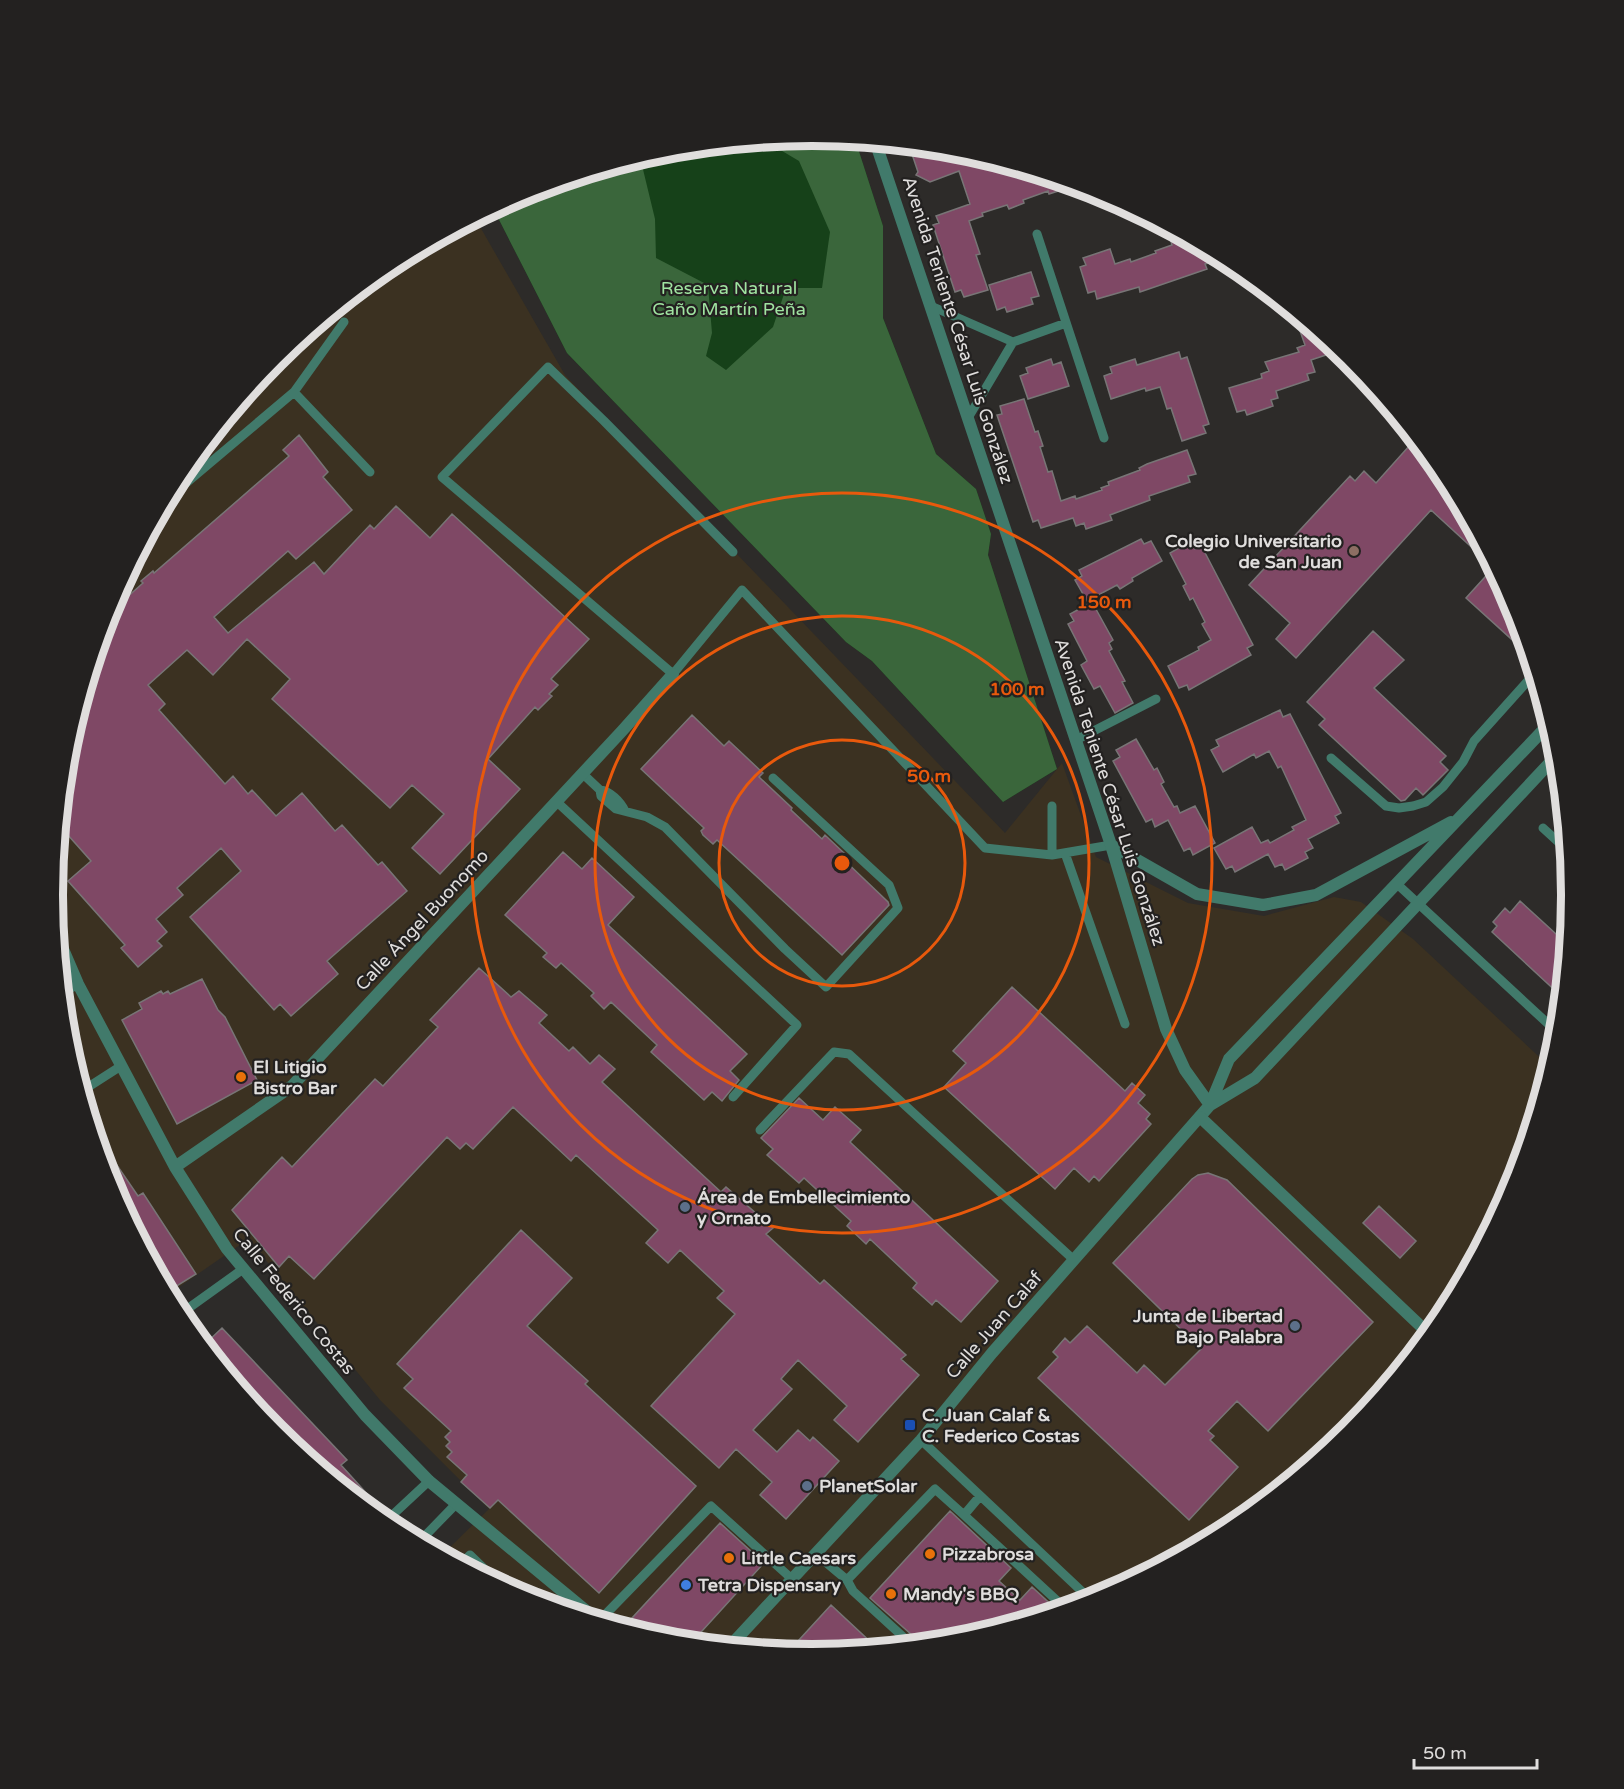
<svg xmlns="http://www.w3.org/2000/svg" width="1624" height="1789" viewBox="0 0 1624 1789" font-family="'Varela Round',sans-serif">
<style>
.industrial{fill:#3b3121}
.green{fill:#164119}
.forest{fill:#3a663b}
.building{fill:#7f4865;stroke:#787576;stroke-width:1.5}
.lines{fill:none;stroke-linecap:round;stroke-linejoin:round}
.service{stroke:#417a6b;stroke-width:9}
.minor{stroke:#417a6b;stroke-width:12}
.tertiary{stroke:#417a6b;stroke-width:12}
.ring{fill:none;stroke:#e8590c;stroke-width:3}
.education-dot{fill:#8d6e63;stroke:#232120;stroke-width:2}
.food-dot{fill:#e8710a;stroke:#232120;stroke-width:2}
.service-dot{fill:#5c6f8a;stroke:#232120;stroke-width:2}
.transit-dot{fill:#1a4fb4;stroke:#232120;stroke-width:2}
.shop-dot{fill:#3f7fe0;stroke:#232120;stroke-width:2}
.labels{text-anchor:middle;stroke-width:4.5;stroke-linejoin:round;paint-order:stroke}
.park-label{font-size:18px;fill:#a0e4a1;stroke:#232120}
.street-label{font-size:18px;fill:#e0dedd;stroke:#232120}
.poi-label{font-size:18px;font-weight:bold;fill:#e0dedd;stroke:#232120;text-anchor:start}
.rim{fill:none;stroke:#e0dedd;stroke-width:8}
.centre{fill:#e8590c;stroke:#232120;stroke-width:3}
.ring-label{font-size:18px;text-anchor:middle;font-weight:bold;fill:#e8590c;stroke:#232120;stroke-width:4.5;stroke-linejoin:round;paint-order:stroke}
</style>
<rect width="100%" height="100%" fill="#2d2b29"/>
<path class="industrial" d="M 475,218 L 565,375 L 1005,833 L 1062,763 L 1096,857 L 1188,903 L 1264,916 L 1334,897 L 1361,902 L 1413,939 L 1550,1067 L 1514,1185 L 1443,1317 L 1349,1432 L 1234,1526 L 1102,1596 L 960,1639 L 812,1654 L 664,1639 L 521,1596 L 443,1554 L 489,1509 L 380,1400 L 251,1242 L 247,1240 L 169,1294 L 110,1185 L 67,1042 L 53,894 L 67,746 L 110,604 L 181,472 L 275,357 L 390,263 Z"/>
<path class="green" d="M 812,135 L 855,139 L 883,226 L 883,318 L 936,454 L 976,489 L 991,534 L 988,555 L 1057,769 L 1003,802 L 872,661 L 846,642 L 567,353 L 493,208 L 522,193 L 664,150 Z"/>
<path class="forest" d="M 812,135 L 855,139 L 883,226 L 883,318 L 936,454 L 976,489 L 991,534 L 988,555 L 1057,769 L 1003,802 L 872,661 L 846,642 L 567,353 L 493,208 L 522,193 L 640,157 L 655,219 L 656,258 L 708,285 L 712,333 L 706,356 L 726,370 L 773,327 L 786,288 L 822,288 L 830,232 L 799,161 L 767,142 L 767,139 Z"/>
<path class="building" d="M 909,145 L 961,150 L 1077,185 L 1049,194 L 1048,191 L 1023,200 L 1024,203 L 1009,209 L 1007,205 L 982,213 L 983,216 L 969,221 L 980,254 L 976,255 L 988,290 L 964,297 L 961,290 L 955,292 L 933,225 L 939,223 L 936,216 L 970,204 L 959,171 L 930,182 L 916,175 L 918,172 Z
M 1167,227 L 1208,249 L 1212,262 L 1205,264 L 1207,269 L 1140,292 L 1139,287 L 1097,299 L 1095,291 L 1088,293 L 1080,267 L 1086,265 L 1083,258 L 1110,249 L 1115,264 L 1130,259 L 1131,262 L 1156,253 L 1155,251 L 1172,245 Z
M 1031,272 L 1039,296 L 1031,298 L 1033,304 L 1007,312 L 1005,307 L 997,310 L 989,285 Z
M 1310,325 L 1341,350 L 1311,360 L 1315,372 L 1307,374 L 1309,380 L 1276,391 L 1278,398 L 1271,400 L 1273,406 L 1247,415 L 1245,410 L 1237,412 L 1229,388 L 1262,378 L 1261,374 L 1269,371 L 1265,362 L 1299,352 L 1297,348 L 1305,345 L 1299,328 Z
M 1179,352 L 1181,359 L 1187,357 L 1209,424 L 1203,426 L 1206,433 L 1182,441 L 1171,408 L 1167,409 L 1160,387 L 1146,391 L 1145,388 L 1111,399 L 1104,376 L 1112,373 L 1110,367 L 1135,359 L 1137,365 Z
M 1051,359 L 1053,365 L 1061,362 L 1069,386 L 1028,399 L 1020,376 L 1028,373 L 1026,368 Z
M 1024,399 L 1035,432 L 1038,431 L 1043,446 L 1040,447 L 1048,472 L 1052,471 L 1061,501 L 1075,496 L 1076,499 L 1102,490 L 1101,488 L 1109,485 L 1108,482 L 1140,470 L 1139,468 L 1147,464 L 1187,450 L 1196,474 L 1188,476 L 1190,482 L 1149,496 L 1150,500 L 1110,515 L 1112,520 L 1086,529 L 1084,523 L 1076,526 L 1073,518 L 1041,528 L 1038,520 L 1033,522 L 997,415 L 1002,414 L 1000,406 Z
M 299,435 L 328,472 L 323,477 L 352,510 L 296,559 L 288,551 L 214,617 L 228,633 L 314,562 L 324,574 L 370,525 L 374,529 L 396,506 L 430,538 L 452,514 L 589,639 L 551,679 L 558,685 L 549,694 L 552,696 L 538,710 L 535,707 L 488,759 L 520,789 L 440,874 L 412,848 L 444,814 L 412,785 L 390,808 L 272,699 L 290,679 L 247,639 L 213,675 L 187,650 L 148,685 L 165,704 L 159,710 L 225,784 L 233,776 L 248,794 L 252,790 L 276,816 L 302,793 L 335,831 L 342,825 L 378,865 L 382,862 L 407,891 L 327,961 L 338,974 L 291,1016 L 280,1004 L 274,1010 L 190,917 L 241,871 L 221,848 L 177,888 L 183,895 L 156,919 L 167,932 L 157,941 L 162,946 L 138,967 L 121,948 L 125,945 L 68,881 L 91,861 L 59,825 L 64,773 L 72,767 L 66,760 L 67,746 L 107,615 L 143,583 L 141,581 L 153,571 L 154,573 L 289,456 L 283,450 Z
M 1420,444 L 1444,473 L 1492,563 L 1491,565 L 1431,510 L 1296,658 L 1276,639 L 1290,623 L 1249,585 L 1350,476 L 1355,481 L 1364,471 L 1376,483 L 1410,445 L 1415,450 Z
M 1141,539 L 1144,544 L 1151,541 L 1162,561 L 1132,578 L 1133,581 L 1120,589 L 1117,585 L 1087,601 L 1075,580 L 1082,576 L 1079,570 Z
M 1191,541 L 1195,549 L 1201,545 L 1253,645 L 1247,648 L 1251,655 L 1189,690 L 1187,685 L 1179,688 L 1168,666 L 1199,650 L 1198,647 L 1211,640 L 1202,624 L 1205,622 L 1193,598 L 1190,600 L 1183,586 L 1186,584 L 1170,553 Z
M 1494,567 L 1514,604 L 1530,656 L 1466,598 Z
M 1092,602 L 1113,640 L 1109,643 L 1112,649 L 1109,651 L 1125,681 L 1122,682 L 1133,703 L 1115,713 L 1100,686 L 1094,689 L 1081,665 L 1087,661 L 1068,624 L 1074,621 L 1070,614 Z
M 1373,631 L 1404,660 L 1374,688 L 1446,756 L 1440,762 L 1448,770 L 1423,795 L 1416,788 L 1405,800 L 1401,801 L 1319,725 L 1325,719 L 1307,702 Z
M 1280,710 L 1283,717 L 1290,714 L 1326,784 L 1341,813 L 1335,816 L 1339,823 L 1308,839 L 1313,848 L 1305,852 L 1308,858 L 1285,870 L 1282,864 L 1275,867 L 1268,854 L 1235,872 L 1232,866 L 1226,869 L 1214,848 L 1252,827 L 1261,843 L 1268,840 L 1270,843 L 1294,830 L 1292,827 L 1306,820 L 1281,766 L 1278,768 L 1269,751 L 1256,758 L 1254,754 L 1223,772 L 1211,750 L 1219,746 L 1216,740 Z
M 692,715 L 724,746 L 729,741 L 730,742 L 763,773 L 759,777 L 792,808 L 791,810 L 822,839 L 825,835 L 844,853 L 841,857 L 888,902 L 889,905 L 842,955 L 717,840 L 713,844 L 703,835 L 701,831 L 704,828 L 641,769 Z
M 1136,739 L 1154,770 L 1157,768 L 1164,782 L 1161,784 L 1174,807 L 1177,806 L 1180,813 L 1195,806 L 1215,843 L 1193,855 L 1190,848 L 1184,851 L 1168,820 L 1155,827 L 1152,819 L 1146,822 L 1113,761 L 1120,757 L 1116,750 Z
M 563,852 L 582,869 L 592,858 L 634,897 L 608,925 L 747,1054 L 730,1071 L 739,1080 L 722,1101 L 712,1092 L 704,1100 L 651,1052 L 657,1045 L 611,1002 L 604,1009 L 591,996 L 594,993 L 561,963 L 556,968 L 543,957 L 547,953 L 505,915 Z
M 1520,901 L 1567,944 L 1561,996 L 1492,932 L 1497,926 L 1493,922 L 1505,908 L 1510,913 Z
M 479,968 L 511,997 L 519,991 L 547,1015 L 539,1023 L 569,1051 L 573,1047 L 590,1064 L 599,1055 L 615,1069 L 602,1082 L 721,1192 L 726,1187 L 773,1228 L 766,1234 L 820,1284 L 824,1280 L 906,1355 L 901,1359 L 919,1375 L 858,1442 L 834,1420 L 847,1406 L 798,1360 L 781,1379 L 792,1389 L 753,1430 L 777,1452 L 798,1430 L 810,1441 L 813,1437 L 839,1461 L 786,1519 L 760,1495 L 772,1482 L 736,1449 L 719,1468 L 651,1406 L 735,1314 L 717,1298 L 724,1291 L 680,1250 L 668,1263 L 646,1243 L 658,1230 L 576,1155 L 571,1161 L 513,1107 L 473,1149 L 466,1143 L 460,1149 L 447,1137 L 314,1279 L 289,1256 L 279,1267 L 232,1210 L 282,1157 L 292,1167 L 375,1079 L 383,1086 L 438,1027 L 430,1020 Z
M 202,979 L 218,1010 L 225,1017 L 257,1080 L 177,1124 L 122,1020 L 142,1009 L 139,1003 L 161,991 L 163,994 L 168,991 L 170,994 Z
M 1012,987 L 1125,1091 L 1132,1083 L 1145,1095 L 1138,1103 L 1150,1114 L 1146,1119 L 1151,1124 L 1099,1181 L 1094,1176 L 1089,1182 L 1074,1168 L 1055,1189 L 944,1087 L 966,1063 L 953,1051 Z
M 799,1098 L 823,1120 L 835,1107 L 861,1130 L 850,1142 L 998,1281 L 961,1322 L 936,1300 L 932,1305 L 913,1288 L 917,1283 L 870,1239 L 866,1244 L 847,1226 L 851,1221 L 804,1178 L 799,1183 L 767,1155 L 773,1149 L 761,1138 Z
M 99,1139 L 138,1196 L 143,1193 L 196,1274 L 167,1292 L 110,1185 L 97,1141 Z
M 1208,1173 L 1227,1180 L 1373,1322 L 1268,1431 L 1237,1401 L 1208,1431 L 1214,1436 L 1210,1440 L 1238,1467 L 1189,1520 L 1038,1378 L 1058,1357 L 1053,1352 L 1065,1338 L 1070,1343 L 1087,1326 L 1137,1373 L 1144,1365 L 1165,1385 L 1201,1349 L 1113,1263 L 1192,1179 L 1198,1175 Z
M 1379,1206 L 1416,1241 L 1400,1258 L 1363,1223 Z
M 521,1230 L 572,1278 L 527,1326 L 588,1381 L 585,1384 L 696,1486 L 599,1593 L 498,1500 L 490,1508 L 461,1482 L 467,1475 L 447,1457 L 452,1452 L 446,1446 L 450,1442 L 445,1437 L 451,1431 L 404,1388 L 413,1379 L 397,1364 Z
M 222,1328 L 347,1460 L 341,1465 L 378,1506 L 373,1512 L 275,1431 L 204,1345 Z
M 950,1511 L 1011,1568 L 999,1581 L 1020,1600 L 1032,1587 L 1057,1610 L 960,1639 L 921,1643 L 870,1598 Z
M 720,1523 L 764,1563 L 692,1642 L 663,1639 L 653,1636 L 632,1618 Z
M 831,1605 L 877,1648 L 812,1654 L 788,1652 Z"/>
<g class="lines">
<path class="service" d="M 1037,234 L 1104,438
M 931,306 L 1013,342
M 294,392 L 344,322
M 968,418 L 1013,342 L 1066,323
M 166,500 L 294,392 L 370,472
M 733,552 L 604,421 L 548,367 L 442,477 L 673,674 L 742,590 L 985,848 L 1052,855 L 1111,845
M 1076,740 L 1156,699
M 1331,758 L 1386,806 L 1399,808 L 1413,806 L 1426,802 L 1443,787 L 1463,762 L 1474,741 L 1535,673
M 583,774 L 600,790 L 601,796 L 616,809 L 647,817 L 665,827 L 785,949 L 826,987 L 898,908 L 889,885 L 773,778
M 600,790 C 610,791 620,801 625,811
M 557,802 L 797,1025 L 733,1097
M 1052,806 L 1052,855
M 1543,828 L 1567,850
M 1065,853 L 1125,1024
M 1396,883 L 1558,1033
M 62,993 L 78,984
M 82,1091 L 121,1066
M 760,1130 L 834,1052 L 849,1054 L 1074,1260
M 179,1315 L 243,1269
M 921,1440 L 1091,1600
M 964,1515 L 1065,1608
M 385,1522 L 429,1481
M 419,1542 L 456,1504
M 816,1554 L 847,1580 L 853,1591 L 911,1644
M 461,1564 L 470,1555 L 502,1586
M 847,1580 L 935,1489 L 964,1515 L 980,1496
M 600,1620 L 711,1506 L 792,1579"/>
<path class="minor" d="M 875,141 L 1111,845 L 1166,1029 L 1185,1070 L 1210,1105
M 1111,845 L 1197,894 L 1263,905 L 1316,895 L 1451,822
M 56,933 L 78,984 L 175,1167 L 227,1249 L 365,1415 L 429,1481 L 596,1619
M 1210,1105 L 1229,1059 L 1550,723
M 175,1167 L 292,1086 L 622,731 L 673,674
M 730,1646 L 921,1440 L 992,1353 L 1210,1105 L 1255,1078 L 1558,754"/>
<path class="tertiary" d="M 1200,1117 L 1429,1334"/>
</g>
<g class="ring">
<circle cx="842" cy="863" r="123"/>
<circle cx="842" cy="863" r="247"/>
<circle cx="842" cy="863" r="370"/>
</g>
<circle class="education-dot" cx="1354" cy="551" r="6"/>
<g class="food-dot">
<circle cx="241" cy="1077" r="6"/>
<circle cx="930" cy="1554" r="6"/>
<circle cx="729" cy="1558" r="6"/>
<circle cx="891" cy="1594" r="6"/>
</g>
<g class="service-dot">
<circle cx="685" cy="1207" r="6"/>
<circle cx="1295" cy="1326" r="6"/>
<circle cx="807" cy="1486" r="6"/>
</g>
<rect class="transit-dot" x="904" y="1419" width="12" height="12" rx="3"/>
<circle class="shop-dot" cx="686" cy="1585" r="6"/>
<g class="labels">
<g class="park-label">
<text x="729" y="294">Reserva Natural<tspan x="729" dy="21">Caño Martín Peña</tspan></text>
</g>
<g class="street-label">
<text transform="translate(958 330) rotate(72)" y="6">Avenida Teniente César Luis González</text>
<text transform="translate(1110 792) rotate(72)" y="6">Avenida Teniente César Luis González</text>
<text transform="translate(422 920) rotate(-47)" y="6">Calle Ángel Buonomo</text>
<text transform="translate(294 1301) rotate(51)" y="6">Calle Federico Costas</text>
<text transform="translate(994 1325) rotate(-49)" y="6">Calle Juan Calaf</text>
</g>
<g class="poi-label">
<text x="1342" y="547" text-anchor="end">Colegio Universitario<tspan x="1342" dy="21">de San Juan</tspan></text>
<text x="253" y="1073">El Litigio<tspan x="253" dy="21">Bistro Bar</tspan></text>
<text x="697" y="1203">Área de Embellecimiento<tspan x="697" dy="21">y Ornato</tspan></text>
<text x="1283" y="1322" text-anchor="end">Junta de Libertad<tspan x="1283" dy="21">Bajo Palabra</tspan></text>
<text x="922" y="1421">C. Juan Calaf &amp;<tspan x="922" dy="21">C. Federico Costas</tspan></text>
<text x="819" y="1492">PlanetSolar</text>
<text x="942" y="1560">Pizzabrosa</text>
<text x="741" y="1564">Little Caesars</text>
<text x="698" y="1591">Tetra Dispensary</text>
<text x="903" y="1600">Mandy's BBQ</text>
</g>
</g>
<path d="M0 0H1624V1789H0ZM63 895a749 749 0 1 1 1498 0a749 749 0 1 1-1498 0Z" fill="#232120" fill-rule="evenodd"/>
<path class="rim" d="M63 895a749 749 0 1 1 1498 0a749 749 0 1 1-1498 0Z"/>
<circle cx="842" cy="863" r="9" class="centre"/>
<g class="ring-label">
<text x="1104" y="608">150 m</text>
<text x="1017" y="695">100 m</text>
<text x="929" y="782">50 m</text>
</g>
<path d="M1414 1759v9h123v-9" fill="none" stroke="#e0dedd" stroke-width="3"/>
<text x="1423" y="1759" font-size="18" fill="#e0dedd" stroke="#232120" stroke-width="4.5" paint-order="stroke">50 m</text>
</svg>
